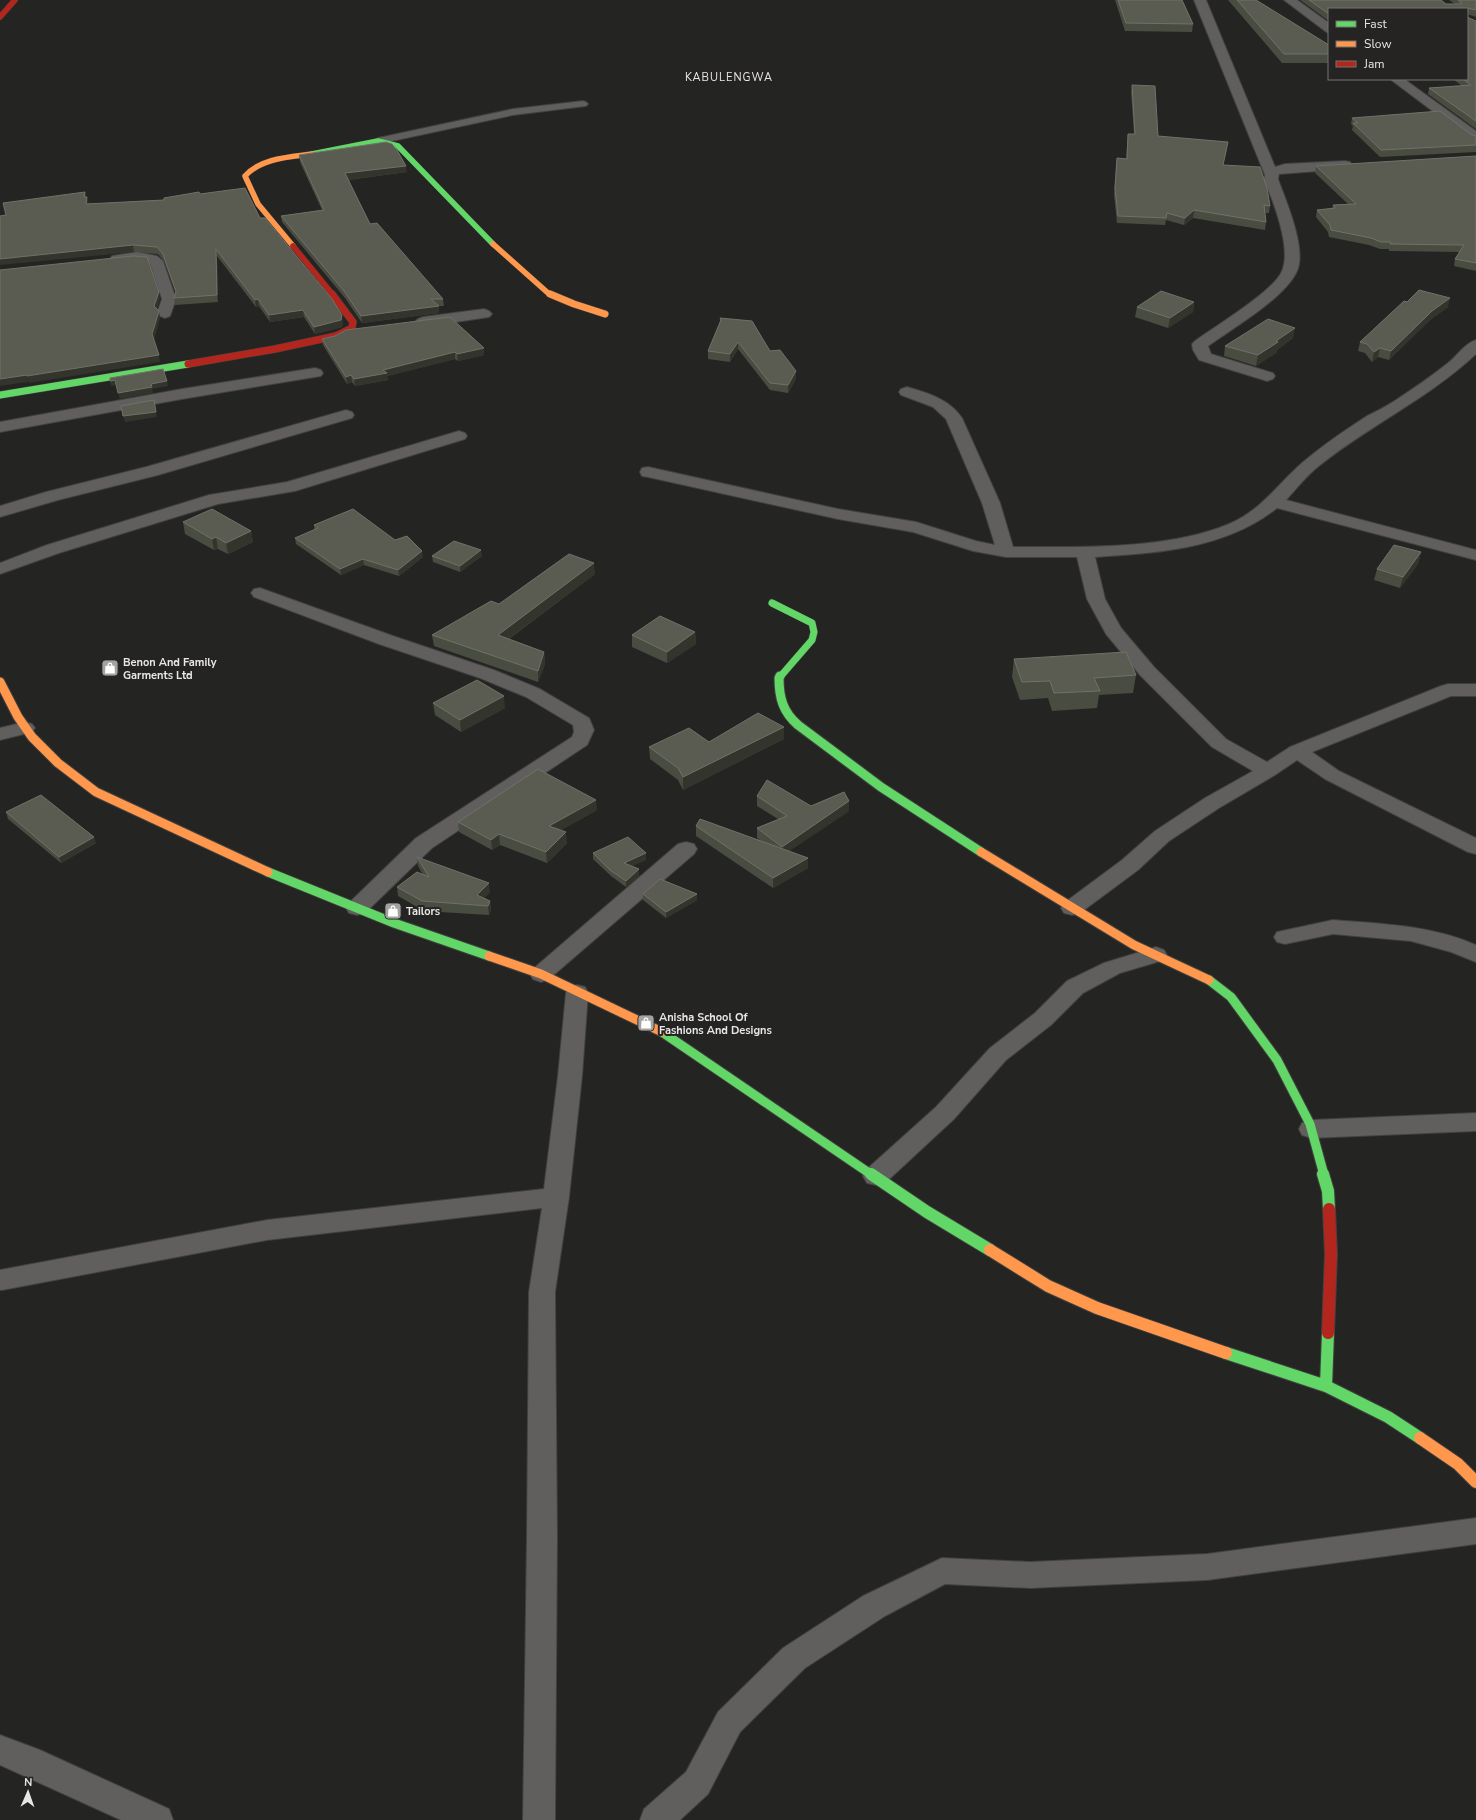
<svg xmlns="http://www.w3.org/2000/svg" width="1476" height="1820" viewBox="0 0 1476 1820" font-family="'Nunito Sans',sans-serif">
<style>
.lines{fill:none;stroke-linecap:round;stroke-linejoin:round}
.lane-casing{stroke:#41413f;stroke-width:2}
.street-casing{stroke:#41413f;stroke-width:2}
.fast-far3-casing{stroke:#41413f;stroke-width:6}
.fast-far2-casing{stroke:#41413f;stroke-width:8}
.fast-far1-casing{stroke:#41413f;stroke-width:11}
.fast-casing{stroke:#41413f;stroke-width:14}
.slow-far3-casing{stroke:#41413f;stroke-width:6}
.slow-far2-casing{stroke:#41413f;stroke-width:8}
.slow-far1-casing{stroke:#41413f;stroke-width:11}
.slow-casing{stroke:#41413f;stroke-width:14}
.jam-far2-casing{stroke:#41413f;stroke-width:6}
.jam-far1-casing{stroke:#41413f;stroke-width:8}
.jam-casing{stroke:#41413f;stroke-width:14}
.lane{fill:#605f5e;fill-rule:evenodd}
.street{fill:#605f5e;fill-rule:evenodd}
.fast-far3{stroke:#63d668;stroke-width:5.5}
.fast-far2{stroke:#63d668;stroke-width:7}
.fast-far1{stroke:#63d668;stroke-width:9}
.fast{stroke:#63d668;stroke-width:12}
.slow-far3{stroke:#ff974d;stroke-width:5.5}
.slow-far2{stroke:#ff974d;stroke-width:7}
.slow-far1{stroke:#ff974d;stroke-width:9}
.slow{stroke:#ff974d;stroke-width:12}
.jam-far2{stroke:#b3261e;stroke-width:5.5}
.jam-far1{stroke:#b3261e;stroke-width:7}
.jam{stroke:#b3261e;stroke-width:12}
.wall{fill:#494c40}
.shaded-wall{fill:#33352d}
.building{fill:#5a5c52;stroke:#707269}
.labels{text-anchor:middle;stroke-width:4;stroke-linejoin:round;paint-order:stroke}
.far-quarter-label{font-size:11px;letter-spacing:1px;fill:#e7e7e5;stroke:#252422}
.poi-label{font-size:11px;font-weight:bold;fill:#e7e7e5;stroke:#252422;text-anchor:start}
</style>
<rect width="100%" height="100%" fill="#242423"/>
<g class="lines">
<g class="lane-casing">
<path id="lane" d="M 583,101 L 586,102 L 588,104 L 586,106 L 513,115 L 378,144 L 373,141 L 378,138 L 513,109 Z"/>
</g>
<g class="street-casing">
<path id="street" d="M 1194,0 L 1206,0 L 1275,167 L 1285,164 L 1345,161 L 1350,162 L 1352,165 L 1350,168 L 1345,169 L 1279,174 L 1278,179 C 1286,201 1307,249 1297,271 C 1285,298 1233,328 1208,346 L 1211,354 L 1273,373 L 1275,376 L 1273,379 L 1267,381 L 1199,360 L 1193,350 L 1192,344 L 1195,341 C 1214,327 1274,291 1282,271 C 1292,248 1273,201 1264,179 L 1265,175 Z
M 1284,0 L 1297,0 L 1329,23 L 1329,33 L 1325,31 Z
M 1390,79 L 1404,79 L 1476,131 L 1476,141 L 1471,140 Z
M 137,252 L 157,256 L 163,261 L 176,299 L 170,316 L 165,318 L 160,316 L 157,313 L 162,299 L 150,263 C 138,257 124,265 112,262 L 110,259 L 112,256 Z
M 484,309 L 489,311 L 492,314 L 489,317 L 423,327 L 418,325 L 415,322 L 418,319 L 423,317 Z
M 1476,340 L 1476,354 C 1429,398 1370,425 1320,465 C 1307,475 1297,488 1286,500 L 1476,550 L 1476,560 L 1277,508 C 1226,549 1158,553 1095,557 L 1105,599 L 1121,628 L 1154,667 L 1226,739 L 1267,762 L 1290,747 L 1441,686 L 1448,684 L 1476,684 L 1476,696 L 1451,696 L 1312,752 L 1339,771 L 1476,838 L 1476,854 L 1468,852 L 1325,779 L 1297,760 L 1275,775 L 1219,808 L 1169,841 L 1138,870 L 1080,913 L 1072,915 L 1064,913 L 1061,908 L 1064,903 L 1122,860 L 1155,831 L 1205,798 L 1253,771 L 1212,747 L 1140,675 L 1106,634 L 1087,599 L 1077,557 L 1006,557 L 973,551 L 913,532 L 838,519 L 648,477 L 642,476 L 640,472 L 642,468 L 648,467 L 838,509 L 916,522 L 976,541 L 995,545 L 982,503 L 946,419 L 933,407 L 901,395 L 899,392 L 901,389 L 907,387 C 928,393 949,399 962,418 L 1000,503 L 1013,547 C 1080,547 1167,550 1229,524 C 1264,509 1280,480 1308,458 C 1326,443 1347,429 1367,416 C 1377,411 1387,406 1396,400 C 1414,388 1432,376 1448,363 C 1457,356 1465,343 1476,340 Z
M 315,368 L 321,370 L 323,373 L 321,376 L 182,399 L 0,432 L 0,422 L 182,389 Z
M 346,410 L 352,412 L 354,415 L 352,418 L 158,475 L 58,500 L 0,517 L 0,506 L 46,492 L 146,467 Z
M 459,431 L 465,433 L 467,436 L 465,439 L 295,491 L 218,504 L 59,553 L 0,574 L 0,563 L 47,545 L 209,495 L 287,482 Z
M 260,588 L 393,636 L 494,670 L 540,689 L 589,718 L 594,730 L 587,745 L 432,848 L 365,913 L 357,915 L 349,913 L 346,908 L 349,903 L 416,838 L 572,737 L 574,732 L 573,725 L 526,697 L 480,678 L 379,644 L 254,597 L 251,593 L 254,589 Z
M 25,722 L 32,724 L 35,728 L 32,732 L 0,740 L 0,728 Z
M 686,842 L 694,844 L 697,849 L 694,854 L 549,979 L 541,982 L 533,979 L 530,974 L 533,969 L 678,844 Z
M 1333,920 C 1381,924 1431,925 1476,945 L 1476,962 L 1451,952 L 1411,941 L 1333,934 L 1285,944 L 1277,942 L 1274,937 L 1277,932 Z
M 1156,947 L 1164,950 L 1167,955 L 1164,960 L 1120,973 L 1083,993 L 1051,1025 L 1006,1060 L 954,1119 L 885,1183 L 876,1185 L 867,1183 L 863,1176 L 867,1169 L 936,1107 L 990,1048 L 1035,1013 L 1067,981 L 1104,963 Z
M 577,985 L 585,987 L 588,993 L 582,1076 L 569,1197 L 555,1292 L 557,1536 L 555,1820 L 523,1820 L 527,1536 L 529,1292 L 542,1208 L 267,1240 L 2,1290 L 0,1290 L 0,1270 L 267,1220 L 544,1189 L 558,1076 L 566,993 L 569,987 Z
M 1476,1113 L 1476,1131 L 1311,1138 L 1302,1135 L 1299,1129 L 1302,1123 L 1311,1120 Z
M 1476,1518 L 1476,1544 L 1207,1580 L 1030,1588 L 945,1584 L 885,1616 L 805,1668 L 740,1732 L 708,1794 L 680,1820 L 640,1820 L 644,1809 L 686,1772 L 718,1712 L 783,1648 L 863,1596 L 942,1558 L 1030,1562 L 1207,1554 Z
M 0,1735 L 40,1750 L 169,1809 L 173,1820 L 121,1820 L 0,1765 Z"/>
</g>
<g class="fast-far3-casing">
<path id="fast-far3" d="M 312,154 L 378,141 L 398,146 L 493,244"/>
</g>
<g class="fast-far2-casing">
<path id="fast-far2" d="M 0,395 L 188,364
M 772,603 L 812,623 L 814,632 L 812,640 L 780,677"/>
</g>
<g class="fast-far1-casing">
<path id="fast-far1" d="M 780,676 L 779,678 C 779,698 783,712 798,725 L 881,787 L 981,852
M 268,872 L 394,923 L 489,956
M 1209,980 L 1231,997 L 1277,1060 L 1310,1124 L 1324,1175
M 662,1032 L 872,1175"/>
</g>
<g class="fast-casing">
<path id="fast" d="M 871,1174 L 927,1212 L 990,1250
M 1323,1174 L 1328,1191 L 1329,1209
M 1226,1353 L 1326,1386 L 1388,1417 L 1420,1438
M 1326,1386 L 1328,1333"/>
</g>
<g class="slow-far3-casing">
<path id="slow-far3" d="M 493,244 L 548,293 L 552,295
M 293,246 L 258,204 L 245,176 C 261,158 290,157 312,154"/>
</g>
<g class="slow-far2-casing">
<path id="slow-far2" d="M 550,294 L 574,304 L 605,314"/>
</g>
<g class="slow-far1-casing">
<path id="slow-far1" d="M 0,682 L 18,717 L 32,737 L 58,763 L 96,792 L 268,872
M 981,852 L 1134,945 L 1209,980
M 489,956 L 541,974 L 662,1032"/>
</g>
<g class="slow-casing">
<path id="slow" d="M 990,1250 L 1048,1286 L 1097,1308 L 1226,1353
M 1420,1438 L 1458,1464 L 1476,1482"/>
</g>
<g class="jam-far2-casing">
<path id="jam-far2" d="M 0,17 L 15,0
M 293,246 L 333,295"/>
</g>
<g class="jam-far1-casing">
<path id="jam-far1" d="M 188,364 L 275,349 L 336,336 L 352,328 L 353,322 L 332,294"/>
</g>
<g class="jam-casing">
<path id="jam" d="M 1328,1333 L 1331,1254 L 1329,1209"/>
</g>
<use href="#lane" class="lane"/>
<use href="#street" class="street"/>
<use href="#fast-far3" class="fast-far3"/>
<use href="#fast-far2" class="fast-far2"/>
<use href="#fast-far1" class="fast-far1"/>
<use href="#fast" class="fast"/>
<use href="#slow-far3" class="slow-far3"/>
<use href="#slow-far2" class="slow-far2"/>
<use href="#slow-far1" class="slow-far1"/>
<use href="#slow" class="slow"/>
<use href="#jam-far2" class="jam-far2"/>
<use href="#jam-far1" class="jam-far1"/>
<use href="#jam" class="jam"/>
</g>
<path class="wall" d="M 1115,0 L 1182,0 L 1193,24 L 1192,32 L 1125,31 Z
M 1228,0 L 1256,0 L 1329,45 L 1329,63 L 1282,63 Z
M 1300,0 L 1441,0 L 1446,4 L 1455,4 L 1449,0 L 1476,0 L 1476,17 L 1467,14 L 1329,9 L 1329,21 Z
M 1476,21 L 1476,129 L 1428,94 L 1429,88 L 1462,86 L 1453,79 L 1467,79 Z
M 1132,85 L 1158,136 L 1227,149 L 1223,165 L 1270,206 L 1269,213 L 1265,213 L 1266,222 L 1265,230 L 1193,218 L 1184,225 L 1166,220 L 1165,225 L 1117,223 L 1114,195 L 1116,165 L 1117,158 L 1126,159 L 1128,134 L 1134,134 L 1131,92 Z
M 1352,118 L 1476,136 L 1476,152 L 1380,157 L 1352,130 L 1353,126 L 1351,124 Z
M 299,155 L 407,172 L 348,180 L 370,224 L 443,299 L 444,306 L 438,306 L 439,313 L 362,323 L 345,298 L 282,222 L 281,216 L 322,210 L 300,162 Z
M 1476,156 L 1476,271 L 1454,266 L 1455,259 L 1460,252 L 1389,251 L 1389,249 L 1380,249 L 1369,245 L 1329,237 L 1328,232 L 1316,217 L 1317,210 L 1332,209 L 1333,205 L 1348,204 L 1315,173 L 1316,166 Z
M 85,192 L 86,197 L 89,204 L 164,200 L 200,194 L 260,218 L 343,322 L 342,327 L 315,334 L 304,317 L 270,322 L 259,306 L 256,307 L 217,256 L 218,302 L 175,305 L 174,298 L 176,293 L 164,261 L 158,254 L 134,252 L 6,215 Z
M 1194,302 L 1193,312 L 1168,328 L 1135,317 L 1137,307 Z
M 1407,302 L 1448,307 L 1430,320 L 1389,360 L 1378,357 L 1372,362 L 1365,353 L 1358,351 L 1360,342 Z
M 720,318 L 770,351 L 796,379 L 788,393 L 770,390 L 738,349 L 730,362 L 708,359 L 708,351 L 720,322 Z
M 1293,338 L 1277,350 L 1276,353 L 1256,366 L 1224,356 L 1225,346 Z
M 322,339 L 484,355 L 458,361 L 455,359 L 387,376 L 388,380 L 355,386 L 352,382 L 347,384 L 323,345 Z
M 183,522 L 251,531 L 253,542 L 228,554 L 218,549 L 214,550 L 185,534 Z
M 314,525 L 395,540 L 423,557 L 399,576 L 364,565 L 341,575 L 296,544 L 295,538 L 314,530 Z
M 1421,552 L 1418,564 L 1400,588 L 1374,580 L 1377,569 Z
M 432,556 L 482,556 L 460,572 L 433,562 Z
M 595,574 L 509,639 L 544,652 L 545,664 L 538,682 L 434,646 L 432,635 L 499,604 Z
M 695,632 L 696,644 L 667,663 L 632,647 L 632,635 Z
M 1014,659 L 1136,675 L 1133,693 L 1099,695 L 1097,708 L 1052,711 L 1048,698 L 1020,700 L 1012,677 Z
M 433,703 L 505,708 L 461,732 L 435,715 Z
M 784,727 L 784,739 L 683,790 L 678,780 L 650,759 L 649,747 L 709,742 Z
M 757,796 L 811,806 L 849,801 L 849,811 L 789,851 L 808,858 L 808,868 L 773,888 L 696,836 L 696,826 L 761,841 L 757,838 L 757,828 L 778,819 L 757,806 Z
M 597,810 L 561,830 L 567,843 L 547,863 L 500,845 L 492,850 L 459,832 L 458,822 Z
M 6,812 L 96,843 L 61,863 L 8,819 Z
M 593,853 L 646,860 L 631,866 L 639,869 L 639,876 L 626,887 L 611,876 L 593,859 Z
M 417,857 L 490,892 L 484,898 L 490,901 L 491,910 L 489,915 L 424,911 L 398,896 L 397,887 L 423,875 L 418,866 Z
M 643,894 L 697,894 L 697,900 L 666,918 L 643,900 Z"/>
<path class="shaded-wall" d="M 406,166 L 407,172 L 346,180 L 345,173 Z
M 87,197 L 89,204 L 88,211 L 86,204 Z
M 1194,210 L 1193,218 L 1184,225 L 1185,218 Z
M 133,245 L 134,252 L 0,265 L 0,259 Z
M 216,249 L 217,256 L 218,302 L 217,295 Z
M 159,292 L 160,299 L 156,312 L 154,306 Z
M 1450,298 L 1448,307 L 1430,320 L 1389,360 L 1391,351 L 1432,311 Z
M 258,299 L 259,306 L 256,307 L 255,300 Z
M 1194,302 L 1193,312 L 1168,328 L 1170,318 Z
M 439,306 L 439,313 L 362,323 L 361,316 Z
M 303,310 L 304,317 L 270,322 L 269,315 Z
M 159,311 L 160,318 L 154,341 L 152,334 Z
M 342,315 L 343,322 L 342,327 L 315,334 L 314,327 Z
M 1295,328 L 1293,338 L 1277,350 L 1276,353 L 1256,366 L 1258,355 L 1276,341 Z
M 738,342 L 738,349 L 730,362 L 730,354 Z
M 484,348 L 484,355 L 458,361 L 457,354 Z
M 1380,348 L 1378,357 L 1372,362 L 1374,352 Z
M 455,352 L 455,359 L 387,376 L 388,380 L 355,386 L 354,379 L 383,370 Z
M 159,355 L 160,362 L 29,383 L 27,376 Z
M 796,371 L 796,379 L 788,393 L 788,385 Z
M 27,375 L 28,382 L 0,386 L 0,379 Z
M 351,375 L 352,382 L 347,384 L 346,377 Z
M 115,380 L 117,385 L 111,386 L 110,381 Z
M 167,381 L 168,386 L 152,389 L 153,393 L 120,399 L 118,393 L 151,384 Z
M 156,412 L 157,417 L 125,422 L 123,416 Z
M 251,531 L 253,542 L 228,554 L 226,543 Z
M 216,537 L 218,549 L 214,550 L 212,539 Z
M 481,550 L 482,556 L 460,572 L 460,566 Z
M 422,551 L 423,557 L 399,576 L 398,570 Z
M 1421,552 L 1418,564 L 1400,588 L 1403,577 Z
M 363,559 L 364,565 L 341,575 L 340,569 Z
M 594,563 L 595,574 L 499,646 L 498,635 Z
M 695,632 L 696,644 L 667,663 L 667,652 Z
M 544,652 L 545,664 L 538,682 L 538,671 Z
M 504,696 L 505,708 L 461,732 L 460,720 Z
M 784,727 L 784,739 L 683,790 L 683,777 Z
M 596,800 L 597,810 L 550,836 L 549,826 Z
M 849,801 L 849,811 L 782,856 L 782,847 Z
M 566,832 L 567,843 L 547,863 L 546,852 Z
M 499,834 L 500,845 L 492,850 L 491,840 Z
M 94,837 L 96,843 L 61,863 L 59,857 Z
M 646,853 L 646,860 L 624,870 L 624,863 Z
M 808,858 L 808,868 L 773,888 L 773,878 Z
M 639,869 L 639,876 L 626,887 L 626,881 Z
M 489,883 L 490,892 L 478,905 L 477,895 Z
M 697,894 L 697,900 L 666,918 L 666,912 Z
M 490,901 L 491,910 L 489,915 L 488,906 Z"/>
<path class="building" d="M 1118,0 L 1182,0 L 1193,24 L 1126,23 Z
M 1237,0 L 1256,0 L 1329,45 L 1329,54 L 1284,54 Z
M 1309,0 L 1441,0 L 1446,4 L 1460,4 L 1462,3 L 1458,0 L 1476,0 L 1476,10 L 1467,8 L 1467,14 L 1467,9 L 1329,9 L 1329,14 Z
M 1467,17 L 1476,21 L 1476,121 L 1429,88 L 1471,85 L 1463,79 L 1467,79 Z
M 1132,85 L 1155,86 L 1158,136 L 1228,142 L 1223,165 L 1260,167 L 1267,188 L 1270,206 L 1264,205 L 1266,222 L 1194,210 L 1185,218 L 1167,213 L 1166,218 L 1118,216 L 1115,188 L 1117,158 L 1127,159 L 1128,134 L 1135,134 Z
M 1440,111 L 1472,135 L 1476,136 L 1476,145 L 1381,150 L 1353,123 L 1358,123 L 1352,118 Z
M 386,142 L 392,144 L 397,150 L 406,166 L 345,173 L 370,224 L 377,223 L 443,299 L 431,299 L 439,306 L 361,316 L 344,291 L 281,216 L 324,210 L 299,155 Z
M 1476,156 L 1476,263 L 1455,259 L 1464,245 L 1390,244 L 1391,242 L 1381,242 L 1371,238 L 1331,230 L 1330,225 L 1317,210 L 1335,208 L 1333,205 L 1356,204 L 1316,166 Z
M 245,188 L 260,218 L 265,218 L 332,299 L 342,315 L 341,320 L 314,327 L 303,310 L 269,315 L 258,299 L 255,300 L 216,249 L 217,295 L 174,298 L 176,292 L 163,254 L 157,247 L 133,245 L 0,259 L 0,216 L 6,215 L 3,203 L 85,192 L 84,197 L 87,197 L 86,204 L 164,200 L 164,198 L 199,192 L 200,194 Z
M 133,256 L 147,257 L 159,292 L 154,306 L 159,311 L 152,334 L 159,355 L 27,376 L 27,375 L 0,379 L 0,270 Z
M 1419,290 L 1450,298 L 1432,311 L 1391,351 L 1380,348 L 1374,352 L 1367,344 L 1360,342 L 1404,301 L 1407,302 Z
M 1161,291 L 1194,302 L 1170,318 L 1137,307 Z
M 450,317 L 484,348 L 457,354 L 455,352 L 383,370 L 387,373 L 354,379 L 351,375 L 346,377 L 322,339 L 335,336 L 346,330 Z
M 720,318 L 752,321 L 770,351 L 780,350 L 796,371 L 788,385 L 770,383 L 738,342 L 730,354 L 708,351 L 721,320 Z
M 1268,319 L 1295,328 L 1276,341 L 1278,342 L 1258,355 L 1225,346 Z
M 163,369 L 167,381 L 151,384 L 152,387 L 118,393 L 115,380 L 110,381 L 110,378 Z
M 154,400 L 156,412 L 123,416 L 121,406 Z
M 212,509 L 251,531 L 226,543 L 216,537 L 212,539 L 183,522 Z
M 353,509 L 395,540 L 407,536 L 422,551 L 398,570 L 363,559 L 340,569 L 295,538 L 318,528 L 314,525 Z
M 454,541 L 481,550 L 460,566 L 432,556 Z
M 1394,545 L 1421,552 L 1403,577 L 1377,569 Z
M 569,554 L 594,563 L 498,635 L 544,652 L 538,671 L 432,635 L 491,601 L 499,604 Z
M 660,616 L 695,632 L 667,652 L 632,635 Z
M 1126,652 L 1136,675 L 1094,678 L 1100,691 L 1054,693 L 1050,681 L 1022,682 L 1014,659 Z
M 477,680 L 504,696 L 460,720 L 433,703 Z
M 758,713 L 784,727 L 683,777 L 678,768 L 649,747 L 689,728 L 709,742 Z
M 538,769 L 596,800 L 549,826 L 566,832 L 546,852 L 499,834 L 491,840 L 458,822 Z
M 767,780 L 811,806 L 844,792 L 849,801 L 782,847 L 757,828 L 787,816 L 757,796 Z
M 41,795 L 94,837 L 59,857 L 6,812 Z
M 700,819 L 808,858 L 773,878 L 696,826 Z
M 628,837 L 646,853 L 624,863 L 639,869 L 626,881 L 610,870 L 593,853 Z
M 417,857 L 489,883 L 477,895 L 490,901 L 488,906 L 422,901 L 397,887 L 417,872 L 429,877 Z
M 660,879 L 697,894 L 666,912 L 643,894 Z"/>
<defs>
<g id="shop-square" transform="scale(0.9)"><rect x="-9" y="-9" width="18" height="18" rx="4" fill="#a3a3a1" stroke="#252422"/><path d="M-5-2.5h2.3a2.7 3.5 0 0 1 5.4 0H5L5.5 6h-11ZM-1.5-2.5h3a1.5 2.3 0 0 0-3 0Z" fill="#fff"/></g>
</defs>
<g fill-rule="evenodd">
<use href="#shop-square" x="110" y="668"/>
<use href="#shop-square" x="393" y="911"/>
<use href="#shop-square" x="646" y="1023"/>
</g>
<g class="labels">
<g class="far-quarter-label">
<text x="729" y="81">KABULENGWA</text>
</g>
<g class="poi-label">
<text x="123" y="666">Benon And Family<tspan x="123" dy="13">Garments Ltd</tspan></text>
<text x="406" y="915">Tailors</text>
<text x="659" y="1021">Anisha School Of<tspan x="659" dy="13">Fashions And Designs</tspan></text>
</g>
</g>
<rect x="1328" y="8" width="140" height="72" fill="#252422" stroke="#737270"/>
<rect x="1336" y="21" width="20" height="6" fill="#63d668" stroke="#737270"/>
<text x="1364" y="28" font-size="12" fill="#e7e7e5">Fast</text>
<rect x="1336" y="41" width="20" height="6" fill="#ff974d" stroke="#737270"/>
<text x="1364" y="48" font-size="12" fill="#e7e7e5">Slow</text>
<rect x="1336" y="61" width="20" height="6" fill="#b3261e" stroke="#737270"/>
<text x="1364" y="68" font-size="12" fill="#e7e7e5">Jam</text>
<g transform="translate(28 1792) rotate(2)" stroke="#252422" stroke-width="3" paint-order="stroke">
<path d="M0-3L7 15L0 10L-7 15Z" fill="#e7e7e5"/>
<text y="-6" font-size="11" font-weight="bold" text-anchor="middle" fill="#e7e7e5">N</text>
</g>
</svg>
